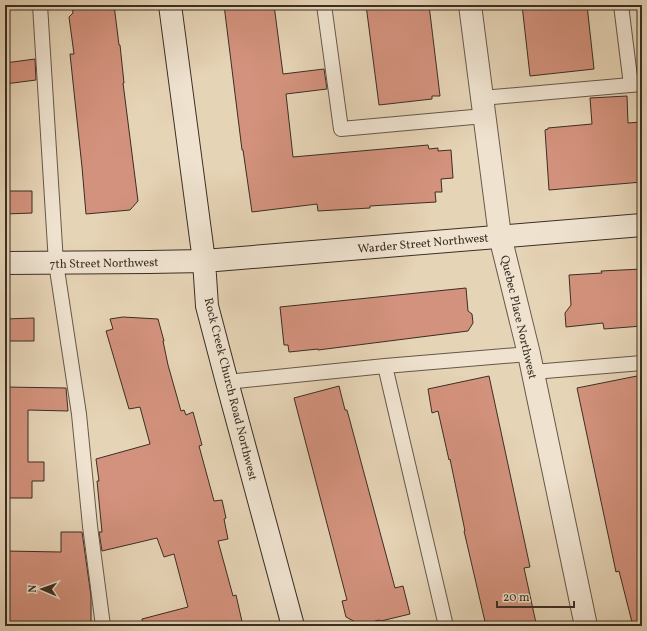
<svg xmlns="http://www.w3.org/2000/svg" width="647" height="631" viewBox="0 0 647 631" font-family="Vollkorn,serif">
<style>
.building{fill:#d3927d;stroke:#3b2e23}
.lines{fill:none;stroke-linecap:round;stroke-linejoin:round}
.lane-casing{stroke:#665848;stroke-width:16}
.street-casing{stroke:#665848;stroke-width:24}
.secondary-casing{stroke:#3b2e23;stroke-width:24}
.lane{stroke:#efe3d0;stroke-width:14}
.street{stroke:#efe3d0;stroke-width:22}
.secondary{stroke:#efe3d0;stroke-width:22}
.labels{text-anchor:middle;stroke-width:4;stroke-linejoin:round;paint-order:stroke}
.street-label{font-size:12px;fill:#3b2e23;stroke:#efe3d0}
</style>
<rect width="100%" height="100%" fill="#e6d4b6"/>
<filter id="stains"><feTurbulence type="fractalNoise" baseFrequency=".005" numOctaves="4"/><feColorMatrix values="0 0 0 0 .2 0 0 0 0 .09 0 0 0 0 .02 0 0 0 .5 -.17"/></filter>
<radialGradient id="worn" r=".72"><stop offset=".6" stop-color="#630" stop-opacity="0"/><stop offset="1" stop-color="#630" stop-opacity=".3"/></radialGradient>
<path class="building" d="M 72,5 L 114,5 L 119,45 L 120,45 L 124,83 L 123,83 L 138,201 L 130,210 L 86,214 L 82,167 L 70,54 L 74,54 L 69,17 L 73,13 Z
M 224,5 L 274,5 L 283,74 L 324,69 L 327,89 L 286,94 L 293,157 L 428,145 L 429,149 L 438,148 L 438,151 L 451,150 L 453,178 L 441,179 L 442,192 L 435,192 L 436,202 L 370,206 L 370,208 L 318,211 L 317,204 L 252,212 L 243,150 L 242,150 Z
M 366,5 L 429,5 L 440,96 L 432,96 L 432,99 L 379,105 Z
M 522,5 L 587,5 L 594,69 L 530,76 Z
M 35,59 L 36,80 L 5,84 L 5,63 Z
M 627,96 L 628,123 L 642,122 L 642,182 L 549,190 L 545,130 L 548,129 L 548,128 L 592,124 L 590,98 Z
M 5,191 L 32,191 L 32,213 L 5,214 Z
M 642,269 L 642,326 L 604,329 L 603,323 L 566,327 L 565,313 L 571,305 L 569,275 L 602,273 L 601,271 Z
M 466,288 L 468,311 L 472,314 L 473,323 L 468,331 L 318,350 L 318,349 L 289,352 L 288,345 L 284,345 L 280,307 Z
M 123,317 L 158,319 L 164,341 L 163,341 L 168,365 L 181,411 L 184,410 L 186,415 L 193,412 L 202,445 L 199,446 L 214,501 L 222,500 L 226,518 L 224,519 L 228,539 L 218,541 L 233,596 L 236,595 L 243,626 L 143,626 L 142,619 L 188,607 L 174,554 L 164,557 L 157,538 L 102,551 L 99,532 L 102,532 L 97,481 L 99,481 L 96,459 L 150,444 L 140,407 L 129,409 L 106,331 L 113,329 L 110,319 Z
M 34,318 L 34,341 L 5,341 L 5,319 Z
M 642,375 L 642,626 L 633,626 L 619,571 L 616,572 L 577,388 Z
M 489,376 L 530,567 L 524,568 L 536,623 L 523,626 L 486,626 L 464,531 L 465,531 L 450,459 L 449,460 L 438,411 L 432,413 L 428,389 Z
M 339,386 L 345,410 L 347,410 L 395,588 L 403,586 L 410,614 L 381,621 L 379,620 L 361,625 L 346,617 L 342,601 L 347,600 L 294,398 Z
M 5,387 L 66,388 L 68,411 L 28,410 L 28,462 L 44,462 L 44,481 L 32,481 L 32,498 L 5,498 Z
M 61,532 L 82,532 L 91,596 L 91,622 L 27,622 L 27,626 L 5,626 L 5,551 L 61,552 Z"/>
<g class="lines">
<g class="lane-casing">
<path id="lane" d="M 40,5 L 56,263 L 79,414 L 90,526 L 103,626
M 324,5 L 341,129 L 484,116
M 621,5 L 631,85
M 482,98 L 642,84
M 385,366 L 446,626
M 533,372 L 642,363
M 227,382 L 385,366 L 529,354"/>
</g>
<g class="street-casing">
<path id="street" d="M 470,5 L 500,236 L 529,354 L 586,626"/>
</g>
<g class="secondary-casing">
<path id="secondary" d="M 170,5 L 204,261 L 207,306 L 227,382 L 293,626
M 5,263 L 149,262 L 204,261 L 642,225"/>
</g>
<use href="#lane" class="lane"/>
<use href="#street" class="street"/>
<use href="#secondary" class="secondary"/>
</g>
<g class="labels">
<g class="street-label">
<text transform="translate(423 243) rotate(-5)" y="4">Warder Street Northwest</text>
<text transform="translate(104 263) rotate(-1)" y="4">7th Street Northwest</text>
<text transform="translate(519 317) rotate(77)" y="4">Quebec Place Northwest</text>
<text transform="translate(231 389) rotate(76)" y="4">Rock Creek Church Road Northwest</text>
</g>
</g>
<rect width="647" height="631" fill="none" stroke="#e6d4b6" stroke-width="20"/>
<rect x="6" y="6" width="635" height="619" fill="none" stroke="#3b2e23" stroke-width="2"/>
<rect x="10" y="10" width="627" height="611" fill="none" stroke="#3b2e23"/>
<g transform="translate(42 589) rotate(272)" stroke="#efe3d0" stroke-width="3" paint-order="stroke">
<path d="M0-3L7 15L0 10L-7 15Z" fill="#3b2e23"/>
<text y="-6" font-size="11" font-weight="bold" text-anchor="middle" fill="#3b2e23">N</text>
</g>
<path d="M497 601v6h77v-6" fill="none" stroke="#3b2e23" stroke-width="2"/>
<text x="503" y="601" font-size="12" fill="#3b2e23" stroke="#efe3d0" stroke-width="3" paint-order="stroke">20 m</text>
<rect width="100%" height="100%" filter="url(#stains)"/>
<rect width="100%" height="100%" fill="url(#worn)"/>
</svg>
